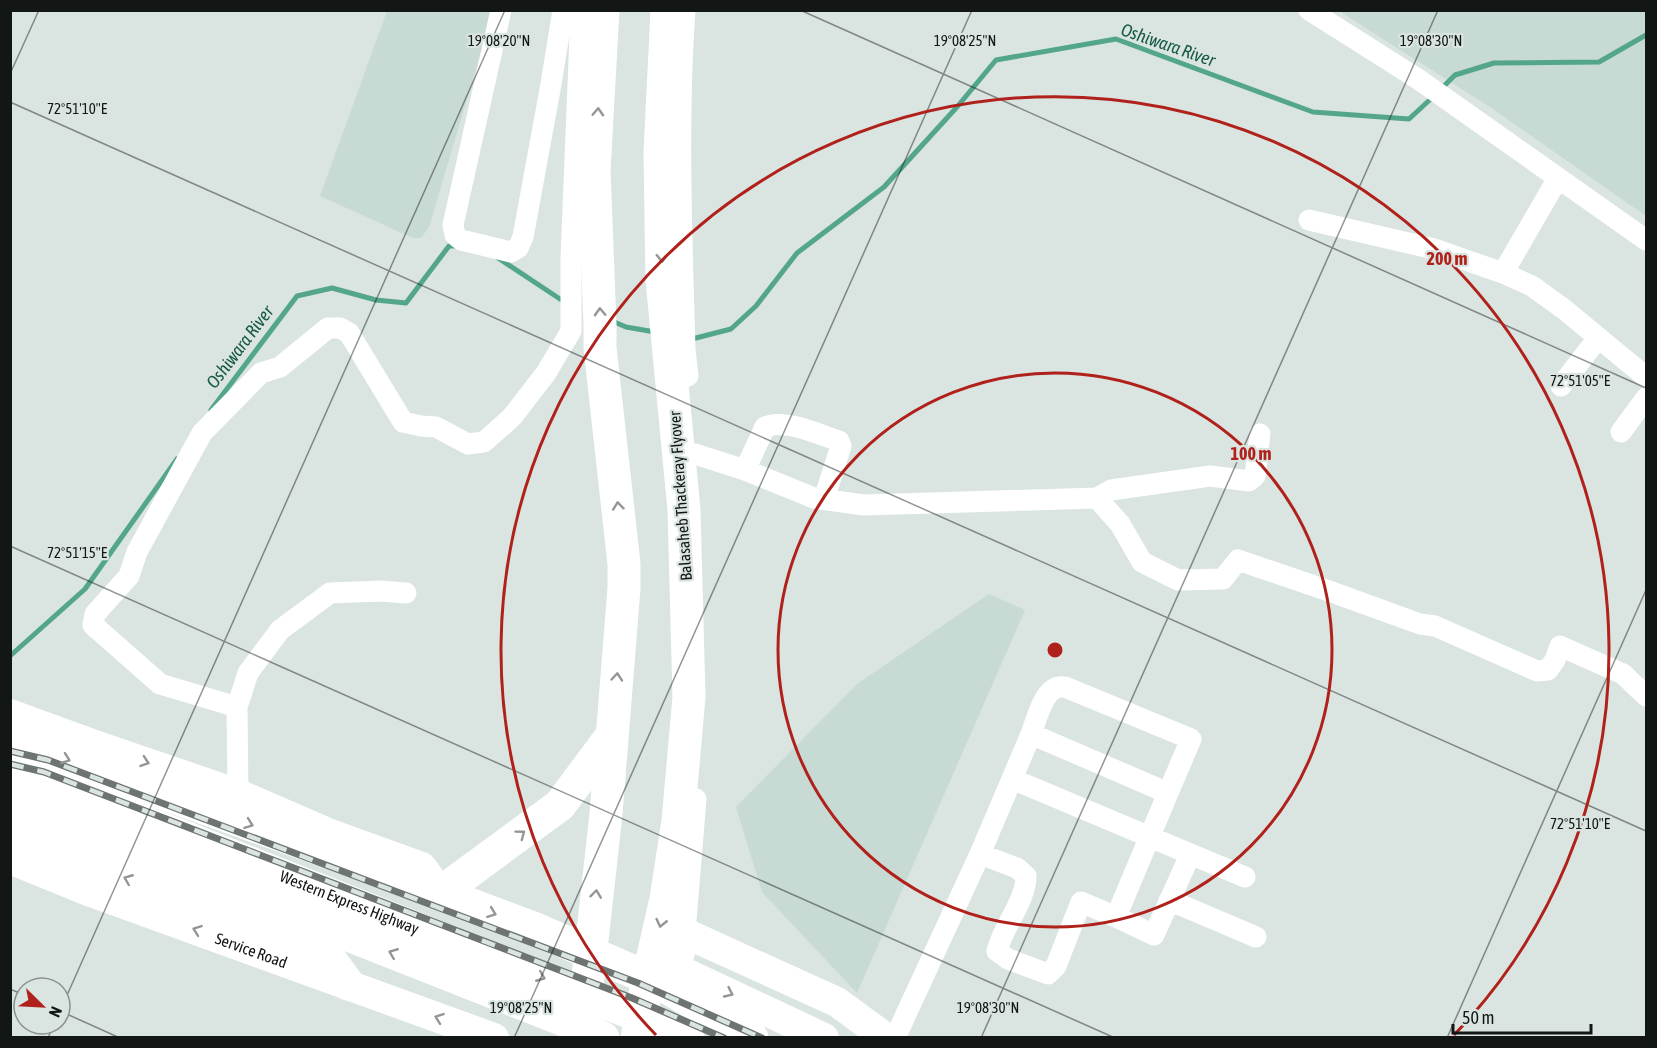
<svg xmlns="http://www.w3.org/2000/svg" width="1657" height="1048" viewBox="0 0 1657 1048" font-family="'Asap Condensed',sans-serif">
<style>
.built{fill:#c7dad3}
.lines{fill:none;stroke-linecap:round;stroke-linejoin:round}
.stream{stroke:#53a68b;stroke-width:5}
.street{stroke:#fff;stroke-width:21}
.secondary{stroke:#fff;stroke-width:30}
.primary{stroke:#fff;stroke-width:33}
.highway{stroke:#fff;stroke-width:33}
.rail-casing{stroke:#6d7471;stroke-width:7}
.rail{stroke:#dae4e0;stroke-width:4.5;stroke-dasharray:14;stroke-linecap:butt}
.oneway{stroke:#949695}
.ticks{fill:none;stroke:#121614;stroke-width:1.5;stroke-opacity:0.45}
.ring{fill:none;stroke:#b1211b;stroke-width:3}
.labels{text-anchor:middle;stroke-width:4.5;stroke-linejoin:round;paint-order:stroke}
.street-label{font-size:16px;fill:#121614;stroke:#dae4e0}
.water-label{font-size:18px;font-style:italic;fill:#165946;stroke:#dae4e0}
.ticks-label{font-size:15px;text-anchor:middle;fill:#121614;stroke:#dae4e0;stroke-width:4.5;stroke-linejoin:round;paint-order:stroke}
.centre{fill:#b1211b;stroke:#dae4e0;stroke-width:3}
.ring-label{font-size:18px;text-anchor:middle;font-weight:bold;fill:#b1211b;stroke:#dae4e0;stroke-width:4.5;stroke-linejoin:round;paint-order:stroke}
</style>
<rect width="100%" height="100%" fill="#dae4e0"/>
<path class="built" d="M 387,11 L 493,11 L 429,227 L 421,238 L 413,238 L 320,196 Z
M 1339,11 L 1646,11 L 1646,216 L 1490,107 Z
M 989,594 L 1025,610 L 857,993 L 762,892 L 736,807 L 857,684 Z"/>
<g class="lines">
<path class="stream" d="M 1441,89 L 1455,75 L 1494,63 L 1599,62 L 1646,35
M 498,258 L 560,299
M 612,321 L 626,327 L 655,332
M 692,339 L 731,329 L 756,306 L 797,253 L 884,187 L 957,107 L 996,60 L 1116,39 L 1313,112 L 1409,119 L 1435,95
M 211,410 L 297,296 L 332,288 L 376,300 L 406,303 L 449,246 L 456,246
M 10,656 L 85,589 L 177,459"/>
<path class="street" d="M 501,10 L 453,225 L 455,235 L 461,240 L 511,252 L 518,248 L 523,237 L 551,84 L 563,10
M 685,10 C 677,124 682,237 685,350 L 688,376
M 1309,10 L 1418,79 L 1646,240
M 1309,220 L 1434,249 L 1503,273 L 1558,178
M 1503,273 L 1532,286 L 1565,310 L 1646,377
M 1561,386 L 1598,338
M 1621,432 L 1646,398
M 695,454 L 745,470 L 814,498 L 864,505 L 1097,498 L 1120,524 L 1142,562 L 1178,580 L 1223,579 L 1238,560 L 1329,591 L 1420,624 L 1435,626 L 1537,671 L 1548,670 L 1555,660 L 1560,646 L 1623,674 L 1646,696
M 745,470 L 765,427 C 784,418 820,435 839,441 L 841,446 L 824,499
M 1097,498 L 1111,490 L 1210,476 L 1249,481 L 1255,476 L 1260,434
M 237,707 L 160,684 L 93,625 L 95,614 L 129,576 L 137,552 L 202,433 L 261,373 L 280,367 L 328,328 L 340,328 L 349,333 L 403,422 L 421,426 L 436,427 L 468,444 L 484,442 L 512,417 L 546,373 L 571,331 L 571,258 L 581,10
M 1031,734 C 1037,719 1044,683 1065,687 L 1191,739 L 1168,793
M 1012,779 L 1245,877
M 238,794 L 237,707 L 248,673 L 280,630 L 330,593 L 380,591 L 406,593
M 1169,900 L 1256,937
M 1116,917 L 1154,935 L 1190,855
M 685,933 L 696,799
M 895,1038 L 980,854 L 1031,734 L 1168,793 L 1116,917 L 1081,902 L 1056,966 L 1048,974 L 1008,959 L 997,951 C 1003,926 1026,901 1026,876 L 1017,868 L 980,854"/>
<g class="secondary">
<path d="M 10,714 L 95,745 L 238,794 L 328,833 L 422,867 L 440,893"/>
<path id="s1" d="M 10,859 L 91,892 L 494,1038"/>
<path d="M 675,968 L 824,1038"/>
<path d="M 670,989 L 685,933 L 837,1002 L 886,1038"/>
</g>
<path class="primary" d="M 440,893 L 560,805 L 612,735
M 583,1022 L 606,814 L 624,588 L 624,564 L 600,348 L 600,324 L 594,171 L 603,10
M 637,1038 L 648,978 L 666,899 L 678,821 L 689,697 L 684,510 L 662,280 L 660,153 L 667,10"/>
<g class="highway">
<path d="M 10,739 L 390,874 L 533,928 L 648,978 L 670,989 L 752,1038"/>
<path id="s2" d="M 10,771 L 174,833 L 662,1025 L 688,1038"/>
<path d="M 10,804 L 163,862 L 579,1026 L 603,1038"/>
<path d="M 10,832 L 329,958 L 348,984"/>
</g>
<g class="rail-casing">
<path id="rail" d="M 10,751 L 48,760 L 638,983 L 762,1038
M 10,764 L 44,772 L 632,998 L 724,1038"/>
</g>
<use href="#rail" class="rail"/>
</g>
<defs><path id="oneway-chevron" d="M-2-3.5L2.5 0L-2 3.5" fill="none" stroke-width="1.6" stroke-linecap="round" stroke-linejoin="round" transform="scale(1.5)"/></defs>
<g class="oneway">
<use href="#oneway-chevron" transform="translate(598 112) rotate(-87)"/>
<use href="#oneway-chevron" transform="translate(662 258) rotate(89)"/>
<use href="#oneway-chevron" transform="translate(600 312) rotate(-92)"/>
<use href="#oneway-chevron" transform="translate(618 506) rotate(-96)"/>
<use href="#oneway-chevron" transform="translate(617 677) rotate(-85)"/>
<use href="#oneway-chevron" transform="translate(66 759) rotate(20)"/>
<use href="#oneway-chevron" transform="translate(145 762) rotate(19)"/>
<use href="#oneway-chevron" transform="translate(249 824) rotate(20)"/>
<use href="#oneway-chevron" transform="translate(521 834) rotate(-37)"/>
<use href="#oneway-chevron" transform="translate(128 879) rotate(-158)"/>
<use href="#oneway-chevron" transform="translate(596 894) rotate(-83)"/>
<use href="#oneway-chevron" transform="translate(492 913) rotate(21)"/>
<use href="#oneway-chevron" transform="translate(661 923) rotate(103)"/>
<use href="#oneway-chevron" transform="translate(197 930) rotate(-160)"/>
<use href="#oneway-chevron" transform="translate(393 953) rotate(-158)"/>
<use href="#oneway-chevron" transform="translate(541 977) rotate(22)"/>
<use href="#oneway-chevron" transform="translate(729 993) rotate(25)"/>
<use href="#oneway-chevron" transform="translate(439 1018) rotate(-160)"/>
</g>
<path class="ticks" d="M 800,10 L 1646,388M 10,74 L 39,10M 10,102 L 1646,831M 10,546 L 1115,1038M 10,989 L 24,995M 60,1011 L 120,1038M 60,1011 L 505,10M 48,1038 L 54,1024M 514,1038 L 972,10M 981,1038 L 1438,10M 1447,1038 L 1646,590"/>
<g class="ring">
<circle cx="1055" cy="650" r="277"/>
<path d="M656 1035A554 554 0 1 1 1454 1035"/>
</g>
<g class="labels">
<g class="street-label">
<text transform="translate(680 496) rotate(-94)" y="6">Balasaheb Thackeray Flyover</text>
<text dy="6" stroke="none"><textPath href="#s2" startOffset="364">Western Express Highway</textPath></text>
<text dy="6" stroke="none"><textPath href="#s1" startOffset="258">Service Road</textPath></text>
</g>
<g class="water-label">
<text transform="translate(1168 45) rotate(19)" y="6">Oshiwara River</text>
<text transform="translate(240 347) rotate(-53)" y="6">Oshiwara River</text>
</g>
</g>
<g class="ticks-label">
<text x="499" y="46">19°08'20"N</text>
<text x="965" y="46">19°08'25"N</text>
<text x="1431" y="46">19°08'30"N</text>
<text x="77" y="114">72°51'10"E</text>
<text x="1580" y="386">72°51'05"E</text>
<text x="77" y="558">72°51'15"E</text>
<text x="1580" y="829">72°51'10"E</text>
<text x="521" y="1013">19°08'25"N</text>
<text x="988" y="1013">19°08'30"N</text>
</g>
<circle cx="1055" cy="650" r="9" class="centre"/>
<g class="ring-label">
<text x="1447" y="265">200 m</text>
<text x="1251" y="460">100 m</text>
</g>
<rect width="1657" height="1048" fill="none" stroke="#121614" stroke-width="24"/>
<g transform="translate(42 1006) rotate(114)"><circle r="28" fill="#dae4e0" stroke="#8a928e" stroke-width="1.5"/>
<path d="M0-4.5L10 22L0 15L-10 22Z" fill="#b1211b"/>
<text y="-9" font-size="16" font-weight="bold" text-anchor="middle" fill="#121614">N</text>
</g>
<path d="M1453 1024v9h138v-9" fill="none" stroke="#121614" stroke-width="3"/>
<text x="1462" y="1024" font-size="18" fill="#121614" stroke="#dae4e0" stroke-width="4.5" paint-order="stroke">50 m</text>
</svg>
